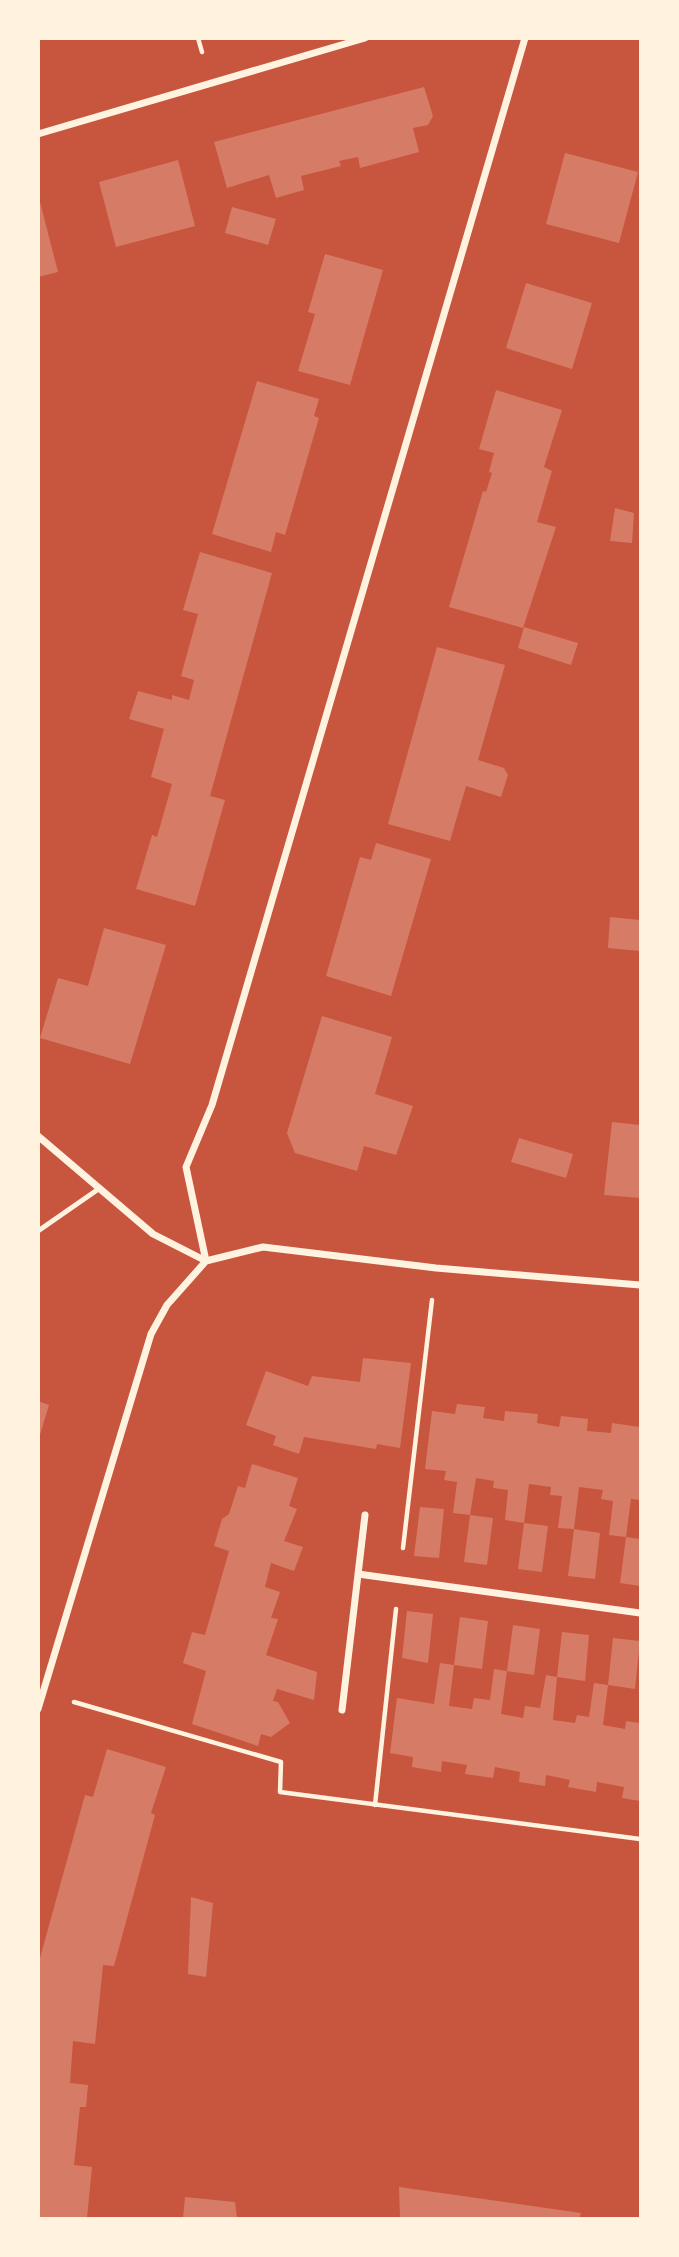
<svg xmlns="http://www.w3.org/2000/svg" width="679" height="2257" viewBox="0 0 679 2257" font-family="Merriweather,serif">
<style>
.building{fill:#d67c66}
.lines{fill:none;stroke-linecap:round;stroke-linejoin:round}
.path{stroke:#fff3e0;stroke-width:4.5}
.service{stroke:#fff3e0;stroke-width:5}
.minor{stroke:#fff3e0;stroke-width:7}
</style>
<rect width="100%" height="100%" fill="#c8553d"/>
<path class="building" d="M 424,87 L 433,116 L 428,125 L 413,128 L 419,152 L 360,168 L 358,157 L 339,161 L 341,166 L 301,176 L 304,190 L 276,198 L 269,175 L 227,188 L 214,142 Z
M 565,153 L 638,172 L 619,243 L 546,224 Z
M 178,160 L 195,226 L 116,247 L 99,182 Z
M 39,198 L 58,272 L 38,277 L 38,199 Z
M 232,207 L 276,219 L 268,245 L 225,233 Z
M 325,254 L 383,270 L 350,385 L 298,371 L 315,314 L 308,312 Z
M 526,283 L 592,303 L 572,369 L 506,348 Z
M 257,381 L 319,399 L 314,416 L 319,418 L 285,535 L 276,532 L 271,552 L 212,534 Z
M 496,390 L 562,410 L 544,467 L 552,471 L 537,522 L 556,527 L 523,628 L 449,607 L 483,491 L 486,492 L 492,473 L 489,472 L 494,453 L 479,449 Z
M 615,508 L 634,513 L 632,543 L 610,541 Z
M 200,552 L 272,573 L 210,796 L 225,800 L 195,906 L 136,889 L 152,835 L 157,837 L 172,784 L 151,777 L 164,729 L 129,719 L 138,691 L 172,700 L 172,695 L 189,700 L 194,680 L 181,676 L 198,614 L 183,610 Z
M 524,627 L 578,643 L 571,665 L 518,648 Z
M 437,647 L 505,665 L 478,760 L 504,768 L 508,775 L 501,797 L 466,786 L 450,841 L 388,824 Z
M 376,843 L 431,859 L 391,996 L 326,976 L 360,857 L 371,860 Z
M 610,917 L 640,920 L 640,951 L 608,948 Z
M 104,928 L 166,945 L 130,1064 L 40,1038 L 58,978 L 88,986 Z
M 322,1016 L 392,1037 L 375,1094 L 413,1106 L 396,1155 L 364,1146 L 357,1171 L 295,1153 L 287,1133 Z
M 612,1122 L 640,1125 L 640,1198 L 604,1195 Z
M 519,1138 L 573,1154 L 566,1178 L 511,1162 Z
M 363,1358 L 411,1363 L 400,1448 L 377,1444 L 376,1449 L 304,1437 L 299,1454 L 273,1445 L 276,1436 L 246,1425 L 266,1371 L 308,1386 L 312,1376 L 360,1382 Z
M 38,1401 L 49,1405 L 39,1438 L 38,1438 Z
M 457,1404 L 485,1407 L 483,1418 L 504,1421 L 505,1411 L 538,1414 L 537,1423 L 559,1427 L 561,1416 L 588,1419 L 587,1431 L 611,1433 L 612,1423 L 640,1427 L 640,1500 L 631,1499 L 626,1537 L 640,1539 L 640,1586 L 620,1583 L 626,1537 L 609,1535 L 613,1501 L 601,1499 L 603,1490 L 579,1487 L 574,1529 L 558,1528 L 562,1496 L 550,1495 L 551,1487 L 529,1484 L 524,1523 L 505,1520 L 508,1490 L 493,1488 L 494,1481 L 476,1478 L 470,1515 L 453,1513 L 457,1482 L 444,1480 L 446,1471 L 425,1469 L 432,1411 L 455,1414 Z
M 252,1464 L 298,1478 L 289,1506 L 297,1509 L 284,1541 L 303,1547 L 294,1571 L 271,1563 L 265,1587 L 280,1592 L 271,1618 L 278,1619 L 266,1655 L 317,1672 L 314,1700 L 277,1689 L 273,1701 L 278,1702 L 290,1723 L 271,1737 L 261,1734 L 258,1746 L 192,1724 L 206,1671 L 183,1663 L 192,1632 L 205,1635 L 229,1551 L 214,1546 L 222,1519 L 229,1514 L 238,1486 L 245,1488 Z
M 420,1507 L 444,1509 L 439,1558 L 414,1556 Z
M 470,1515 L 493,1518 L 487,1565 L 464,1562 Z
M 524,1523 L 548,1526 L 542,1572 L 518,1569 Z
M 574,1529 L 600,1533 L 595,1579 L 568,1576 Z
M 407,1611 L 433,1614 L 428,1663 L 402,1658 Z
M 460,1617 L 488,1621 L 482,1669 L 454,1665 Z
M 513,1625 L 540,1629 L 534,1675 L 507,1671 L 501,1714 L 523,1718 L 525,1706 L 540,1708 L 546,1675 L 557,1677 L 553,1720 L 575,1723 L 577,1715 L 589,1717 L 594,1683 L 608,1685 L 603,1725 L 625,1729 L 626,1721 L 640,1723 L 640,1801 L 622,1798 L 624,1787 L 597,1782 L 596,1792 L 568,1787 L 570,1780 L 546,1775 L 545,1786 L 519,1782 L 520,1772 L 495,1767 L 493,1778 L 465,1774 L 467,1765 L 442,1761 L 441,1772 L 412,1767 L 413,1757 L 390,1753 L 397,1698 L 434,1704 L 440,1663 L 454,1665 L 449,1706 L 472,1709 L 474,1698 L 490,1700 L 494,1669 L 507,1671 Z
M 562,1632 L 589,1635 L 585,1681 L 557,1677 Z
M 613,1638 L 640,1641 L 635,1689 L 608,1685 Z
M 107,1749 L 166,1767 L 151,1813 L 155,1815 L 114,1966 L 103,1965 L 95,2044 L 73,2041 L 70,2083 L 88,2085 L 86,2107 L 80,2107 L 74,2165 L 92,2167 L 87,2218 L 38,2218 L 40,1958 L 85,1795 L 93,1797 Z
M 191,1897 L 213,1903 L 206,1977 L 188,1974 Z
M 399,2187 L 581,2213 L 579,2218 L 400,2218 Z
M 185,2197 L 235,2202 L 237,2218 L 183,2218 Z"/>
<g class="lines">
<path class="path" d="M 198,38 L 202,52
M 403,1548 L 432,1300
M 74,1702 L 281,1762 L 280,1792 L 640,1839
M 375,1805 L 396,1609"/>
<path class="service" d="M 38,1231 L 100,1188"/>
<path class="minor" d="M 38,134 L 365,38
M 38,1136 L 153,1234 L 206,1261
M 206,1261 L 186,1167 L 212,1105 L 525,38
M 206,1261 L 263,1247 L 436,1268 L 640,1285
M 358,1574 L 640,1613
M 38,1709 L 151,1334 L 167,1305 L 206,1261
M 342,1710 L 365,1515"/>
</g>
<rect width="679" height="2257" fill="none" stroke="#fff3e0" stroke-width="80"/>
</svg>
